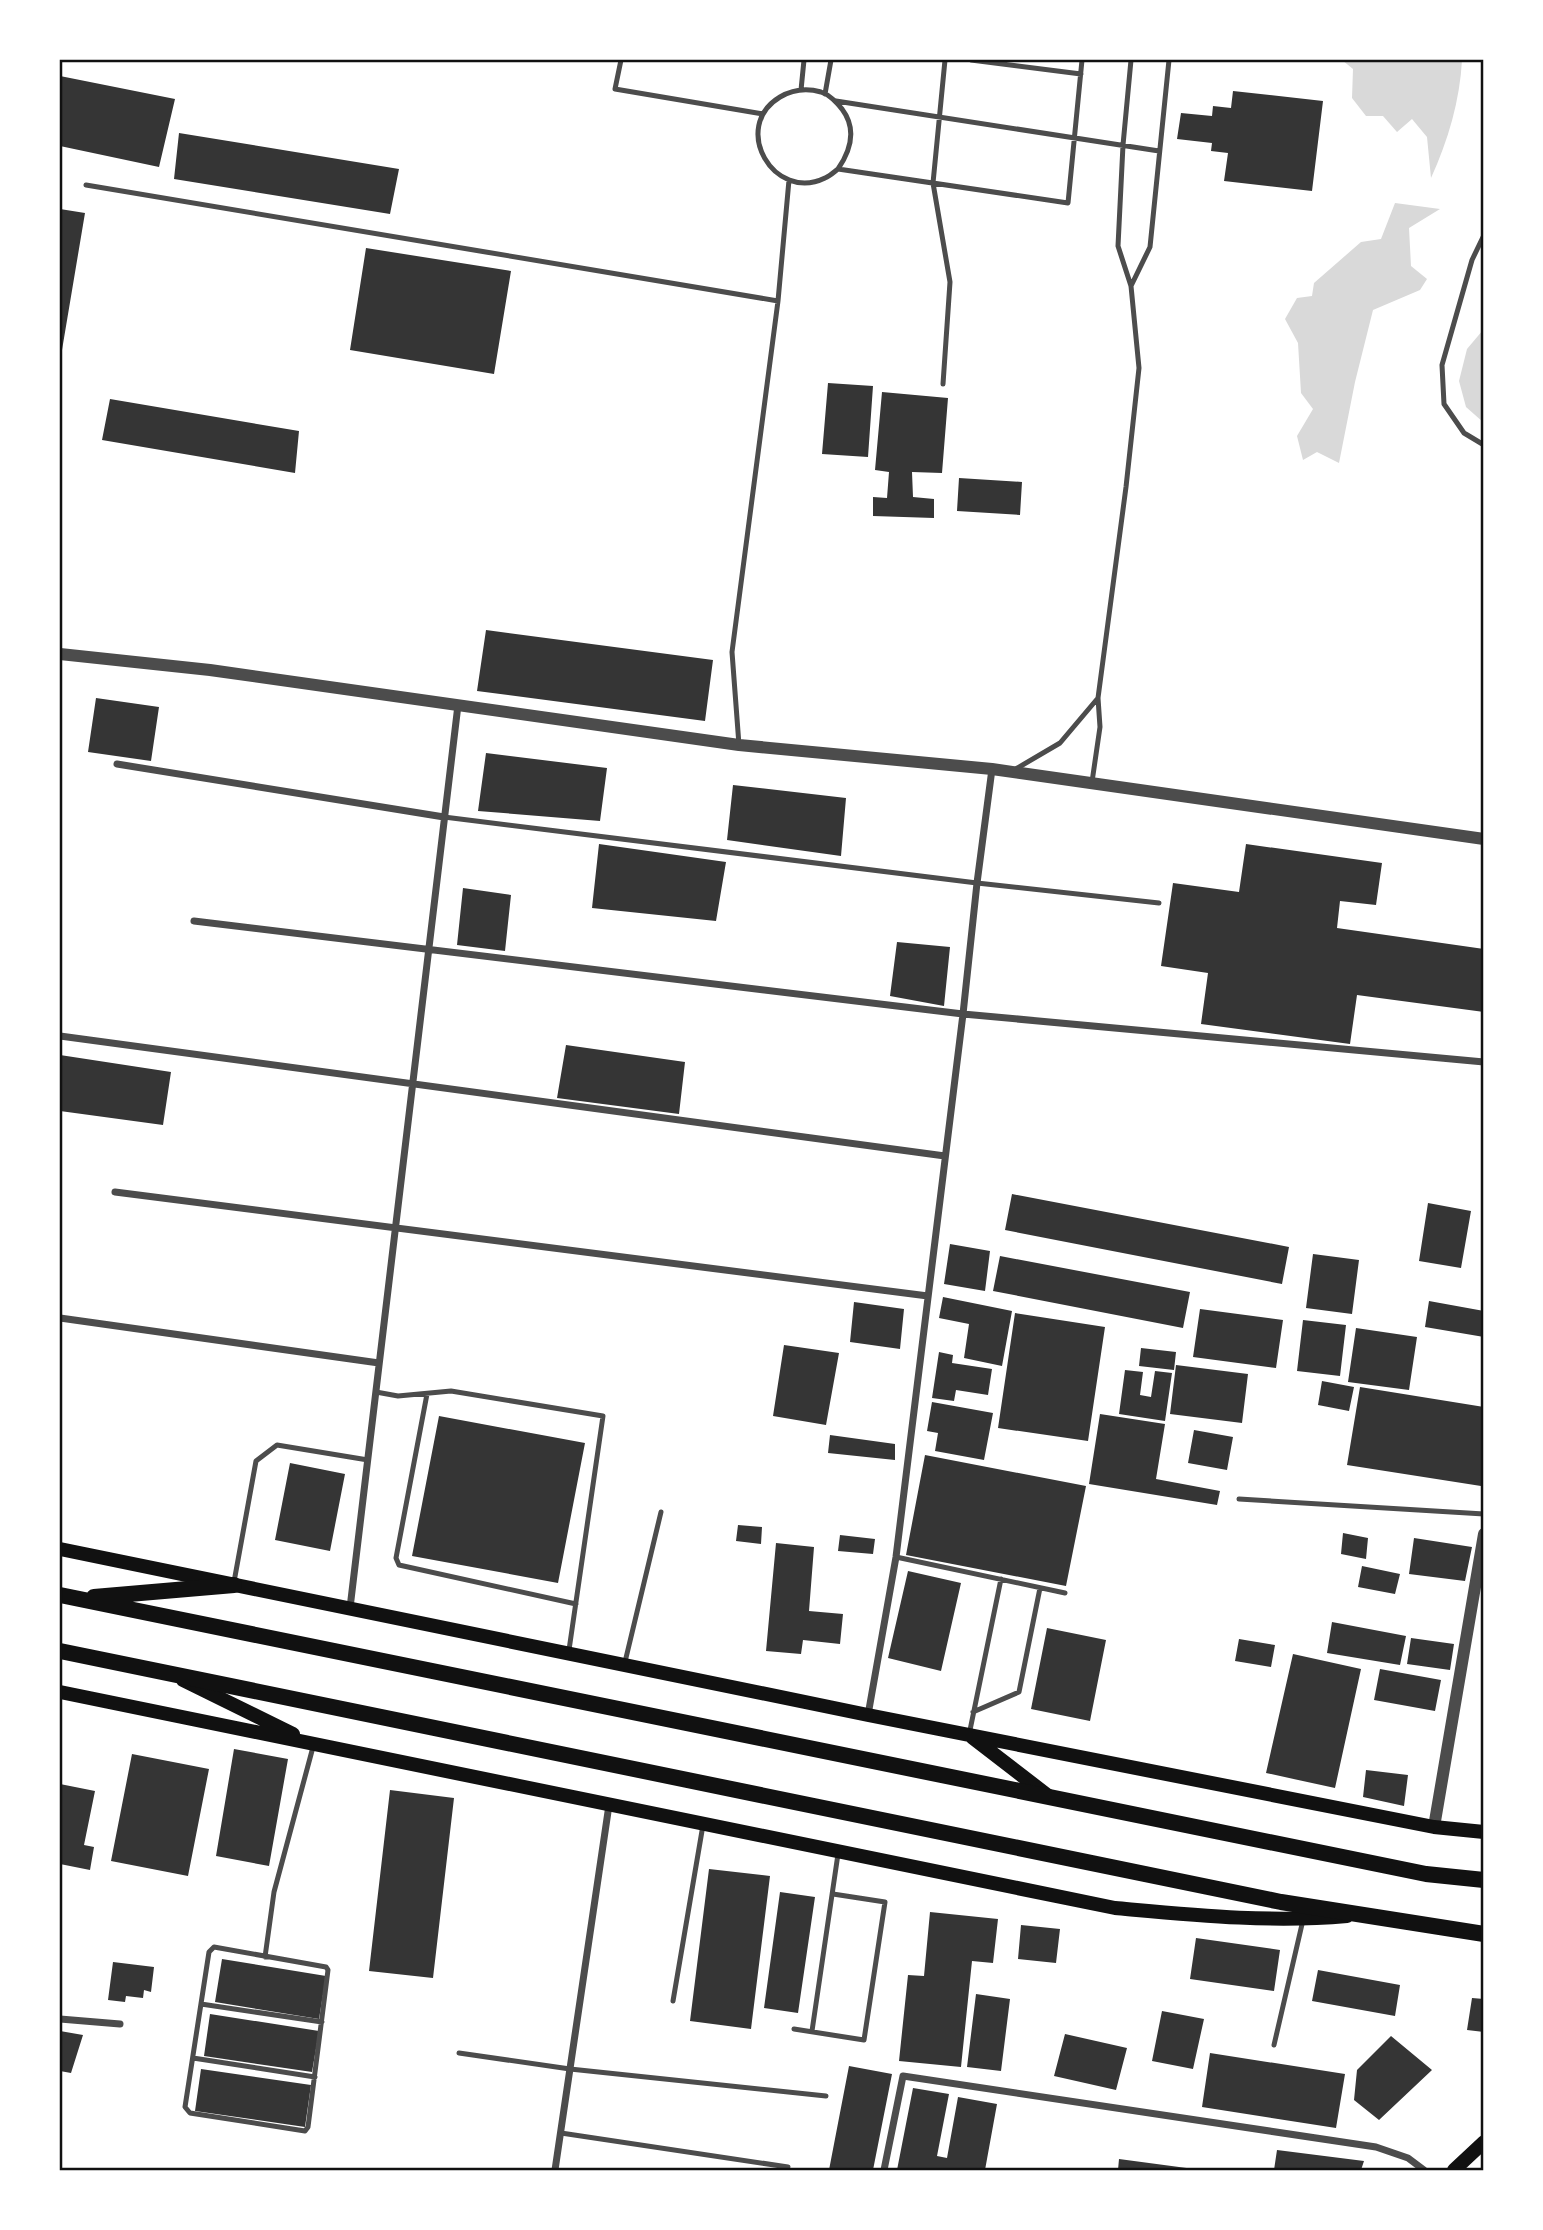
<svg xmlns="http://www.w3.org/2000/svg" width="1543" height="2230" viewBox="0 0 1543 2230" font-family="Manrope,sans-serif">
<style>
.water{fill:#d9d9d9}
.building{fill:#353535}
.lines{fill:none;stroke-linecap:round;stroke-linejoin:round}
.service{stroke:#4c4c4c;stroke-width:5}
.minor{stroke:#4c4c4c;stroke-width:7}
.tertiary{stroke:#4c4c4c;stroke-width:12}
.secondary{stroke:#111;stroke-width:14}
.primary{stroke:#111;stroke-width:16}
.neatline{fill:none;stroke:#111;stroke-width:2.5}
</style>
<rect width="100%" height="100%" fill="#fff"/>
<path class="water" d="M 1342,60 L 1462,60 C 1460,100 1448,141 1431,178 L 1427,137 L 1412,119 L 1397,132 L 1383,116 L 1366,116 L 1352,98 L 1353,69 Z
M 1395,203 L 1440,209 L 1409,228 L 1411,266 L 1427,279 L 1420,290 L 1373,310 L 1355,382 L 1339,463 L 1317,452 L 1303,460 L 1297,436 L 1313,409 L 1301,393 L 1298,343 L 1285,319 L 1297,298 L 1312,296 L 1314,283 L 1361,242 L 1381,239 Z
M 1483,330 L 1483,422 L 1466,407 L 1459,381 L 1467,349 Z"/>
<path class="building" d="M 60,76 L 175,99 L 159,167 L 60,146 Z
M 1233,91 L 1323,101 L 1312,191 L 1224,181 L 1228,153 L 1211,151 L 1212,143 L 1177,139 L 1181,113 L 1212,116 L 1213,106 L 1231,108 Z
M 179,133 L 399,169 L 390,214 L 174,179 Z
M 60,209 L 85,213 L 61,356 L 60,356 Z
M 366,248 L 511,271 L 494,374 L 350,350 Z
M 828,383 L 873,386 L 868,457 L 822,454 Z
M 882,392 L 948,398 L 942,473 L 912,472 L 913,497 L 934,499 L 934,518 L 873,516 L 873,497 L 887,498 L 889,472 L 875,470 Z
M 110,399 L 299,431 L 295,473 L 102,440 Z
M 959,478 L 1022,482 L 1020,515 L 957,511 Z
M 486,630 L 713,660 L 705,721 L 477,691 Z
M 96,698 L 159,707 L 151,761 L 88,752 Z
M 486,753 L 607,768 L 600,821 L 478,811 Z
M 733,785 L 846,798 L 841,856 L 727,840 Z
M 599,844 L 726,862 L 716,921 L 592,908 Z
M 1246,844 L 1382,863 L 1376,905 L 1340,901 L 1337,928 L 1484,949 L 1484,1012 L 1357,995 L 1350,1044 L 1201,1024 L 1208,973 L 1161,966 L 1173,883 L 1239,892 Z
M 463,888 L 511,895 L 505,951 L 457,945 Z
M 897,942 L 950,947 L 944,1006 L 890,996 Z
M 566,1045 L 685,1062 L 679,1114 L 557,1098 Z
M 60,1055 L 171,1072 L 163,1125 L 60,1111 Z
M 1012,1194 L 1289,1247 L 1282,1284 L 1005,1230 Z
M 1428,1203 L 1471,1211 L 1461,1268 L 1419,1261 Z
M 950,1244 L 990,1251 L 985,1291 L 944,1284 Z
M 1313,1254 L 1359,1260 L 1352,1314 L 1306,1308 Z
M 1000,1256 L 1190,1292 L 1183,1328 L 993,1291 Z
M 943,1297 L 1012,1311 L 1002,1366 L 964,1358 L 969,1324 L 939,1318 Z
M 1429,1301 L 1484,1311 L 1484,1337 L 1425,1327 Z
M 854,1302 L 904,1309 L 900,1349 L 850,1342 Z
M 1200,1309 L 1283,1320 L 1276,1368 L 1193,1357 Z
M 1015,1313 L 1105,1327 L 1088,1441 L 998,1428 Z
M 1303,1320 L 1346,1325 L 1340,1376 L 1297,1371 Z
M 1356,1328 L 1417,1337 L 1409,1390 L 1348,1382 Z
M 784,1345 L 839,1353 L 826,1425 L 773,1416 Z
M 1141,1348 L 1176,1352 L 1174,1370 L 1139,1366 Z
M 939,1352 L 953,1355 L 952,1363 L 992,1369 L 988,1395 L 956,1390 L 954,1401 L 932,1398 Z
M 1176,1365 L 1248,1374 L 1242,1423 L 1170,1414 Z
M 1125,1370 L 1143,1372 L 1140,1395 L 1151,1397 L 1155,1371 L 1172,1373 L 1165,1421 L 1119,1414 Z
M 1322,1381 L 1354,1387 L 1349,1411 L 1318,1405 Z
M 1360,1387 L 1484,1407 L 1484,1468 L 1481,1486 L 1347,1465 Z
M 932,1402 L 993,1413 L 984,1460 L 935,1451 L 938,1433 L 927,1431 Z
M 1100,1414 L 1165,1424 L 1156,1479 L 1220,1491 L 1217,1505 L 1089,1484 Z
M 439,1416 L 585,1443 L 558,1583 L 412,1556 Z
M 1194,1430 L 1233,1437 L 1227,1470 L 1188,1463 Z
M 830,1435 L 895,1444 L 895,1460 L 828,1453 Z
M 925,1455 L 1086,1486 L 1066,1586 L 906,1555 Z
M 290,1463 L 345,1474 L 330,1551 L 275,1540 Z
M 738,1525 L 762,1527 L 761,1544 L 736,1541 Z
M 1343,1533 L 1368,1538 L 1366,1559 L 1341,1554 Z
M 840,1535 L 875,1539 L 873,1554 L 838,1551 Z
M 1414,1538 L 1472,1547 L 1465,1581 L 1409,1574 Z
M 776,1543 L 814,1547 L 809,1611 L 843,1614 L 840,1644 L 803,1640 L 801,1654 L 766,1651 Z
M 1362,1566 L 1400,1574 L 1395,1594 L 1358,1587 Z
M 908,1571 L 961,1583 L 941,1671 L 888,1658 Z
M 1332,1622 L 1406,1636 L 1400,1665 L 1327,1653 Z
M 1047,1628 L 1106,1640 L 1090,1721 L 1031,1709 Z
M 1411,1638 L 1454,1644 L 1450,1670 L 1407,1664 Z
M 1239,1639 L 1275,1645 L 1271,1667 L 1235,1661 Z
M 1293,1654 L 1361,1669 L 1335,1788 L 1266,1773 Z
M 1380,1669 L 1441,1680 L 1435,1711 L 1374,1700 Z
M 234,1749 L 288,1759 L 269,1866 L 216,1856 Z
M 132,1754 L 209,1769 L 188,1876 L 111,1861 Z
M 1366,1770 L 1408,1775 L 1404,1806 L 1363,1797 Z
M 60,1784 L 95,1791 L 84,1845 L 94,1847 L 90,1870 L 60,1864 Z
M 390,1790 L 454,1798 L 433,1978 L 369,1971 Z
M 709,1869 L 770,1876 L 751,2029 L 690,2021 Z
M 780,1892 L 815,1897 L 798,2013 L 764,2008 Z
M 930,1912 L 998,1919 L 993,1963 L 972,1961 L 961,2067 L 899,2061 L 908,1975 L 924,1976 Z
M 1021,1925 L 1060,1929 L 1056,1963 L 1018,1959 Z
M 1196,1938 L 1280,1950 L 1274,1991 L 1190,1979 Z
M 222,1959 L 326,1976 L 319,2019 L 215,2002 Z
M 113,1962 L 154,1967 L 151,1992 L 144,1990 L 143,1998 L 126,1996 L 125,2002 L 108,2000 Z
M 1318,1970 L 1400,1985 L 1395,2016 L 1312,2001 Z
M 976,1994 L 1010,1999 L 1001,2071 L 967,2067 Z
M 1472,1998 L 1484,1999 L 1484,2032 L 1467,2030 Z
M 1162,2011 L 1204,2019 L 1193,2069 L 1152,2061 Z
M 210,2014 L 319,2031 L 312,2072 L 204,2056 Z
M 60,2031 L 83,2035 L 71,2073 L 60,2071 Z
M 1065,2034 L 1127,2048 L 1116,2090 L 1054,2076 Z
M 1391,2036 L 1432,2070 L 1379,2120 L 1354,2100 L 1357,2070 Z
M 1210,2053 L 1345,2074 L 1336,2128 L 1202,2107 Z
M 849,2066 L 892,2074 L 873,2170 L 829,2170 Z
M 201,2069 L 311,2085 L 305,2127 L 195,2111 Z
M 913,2088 L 949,2094 L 937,2156 L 947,2158 L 958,2097 L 997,2104 L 985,2170 L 897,2170 Z
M 1277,2150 L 1364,2161 L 1361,2170 L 1274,2170 Z
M 1119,2159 L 1194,2169 L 1194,2170 L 1118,2170 Z"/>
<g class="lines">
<path class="service" d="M 621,60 L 615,89 L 763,114
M 971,60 L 1081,74
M 801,90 L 804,60
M 825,94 L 831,60
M 836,101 L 1159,151
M 838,169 C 851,150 857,129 842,109 C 836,102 830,95 821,92 C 807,88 792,90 780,97 C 730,127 774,203 825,178 C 830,176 834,172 838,169 L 1068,203 L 1082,60
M 86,185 L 778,301
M 1484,235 L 1472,260 L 1442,365 L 1444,404 L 1464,433 L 1484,445
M 1131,286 L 1150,247 L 1169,60
M 943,384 L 950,282 L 933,183 L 945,60
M 739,745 L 732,652 L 778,301 L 789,180
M 1014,770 L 1060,743 L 1098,698
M 1092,782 L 1100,727 L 1098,698 L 1126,487 L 1139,368 L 1131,286 L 1118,246 L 1123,145 L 1131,60
M 444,817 L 977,883 L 1159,903
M 376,1392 L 398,1396 L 451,1391 L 603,1416 L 569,1650
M 427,1394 L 396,1558 L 399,1565 L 576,1604
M 1239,1499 L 1484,1514
M 896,1557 L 1065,1593
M 234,1582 L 256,1461 L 277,1445 L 368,1460
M 625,1662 L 661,1512
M 973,1712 L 1019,1692 L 1040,1588
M 969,1735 L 1001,1579
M 214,1947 L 326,1967 L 328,1970 L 308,2127 L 305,2131 L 190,2113 L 185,2107 L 209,1952 Z
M 265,1957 L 274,1892 L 313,1747
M 673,2001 L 703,1825
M 201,2004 L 322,2022
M 794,2029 L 864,2040 L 885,1902 L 833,1894
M 812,2031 L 838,1854
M 1274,2045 L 1303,1920
M 459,2053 L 570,2069 L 826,2096
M 193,2058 L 315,2077
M 561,2133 L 788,2167"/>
<path class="minor" d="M 117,764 L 444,817
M 194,921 L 963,1014 L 1484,1062
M 60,1036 L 945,1156
M 115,1192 L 928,1296
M 60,1318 L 379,1363
M 350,1608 L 458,705
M 868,1715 L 896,1557 L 963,1014 L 977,883 L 992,769
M 60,2019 L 120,2024
M 555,2170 L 609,1805
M 884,2170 L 903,2076 L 1376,2147 L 1408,2158 L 1424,2170"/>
<path class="tertiary" d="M 60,654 L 210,670 L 739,745 L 992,769 L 1484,839
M 1434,1827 L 1484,1534"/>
<path class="secondary" d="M 60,1549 L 868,1715 L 1434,1827 L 1484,1832
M 183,1680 L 293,1734
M 60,1692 L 1115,1908 C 1193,1915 1270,1923 1347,1916
M 973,1738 L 1051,1798
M 1454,2170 L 1484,2142"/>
<path class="primary" d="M 60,1595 L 1426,1874 L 1484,1880
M 94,1597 L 234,1585
M 60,1651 L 1281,1902 L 1484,1934"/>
</g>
<rect width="1543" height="2230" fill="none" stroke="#ffffff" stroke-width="122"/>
<rect x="61" y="61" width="1421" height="2108" class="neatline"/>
</svg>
